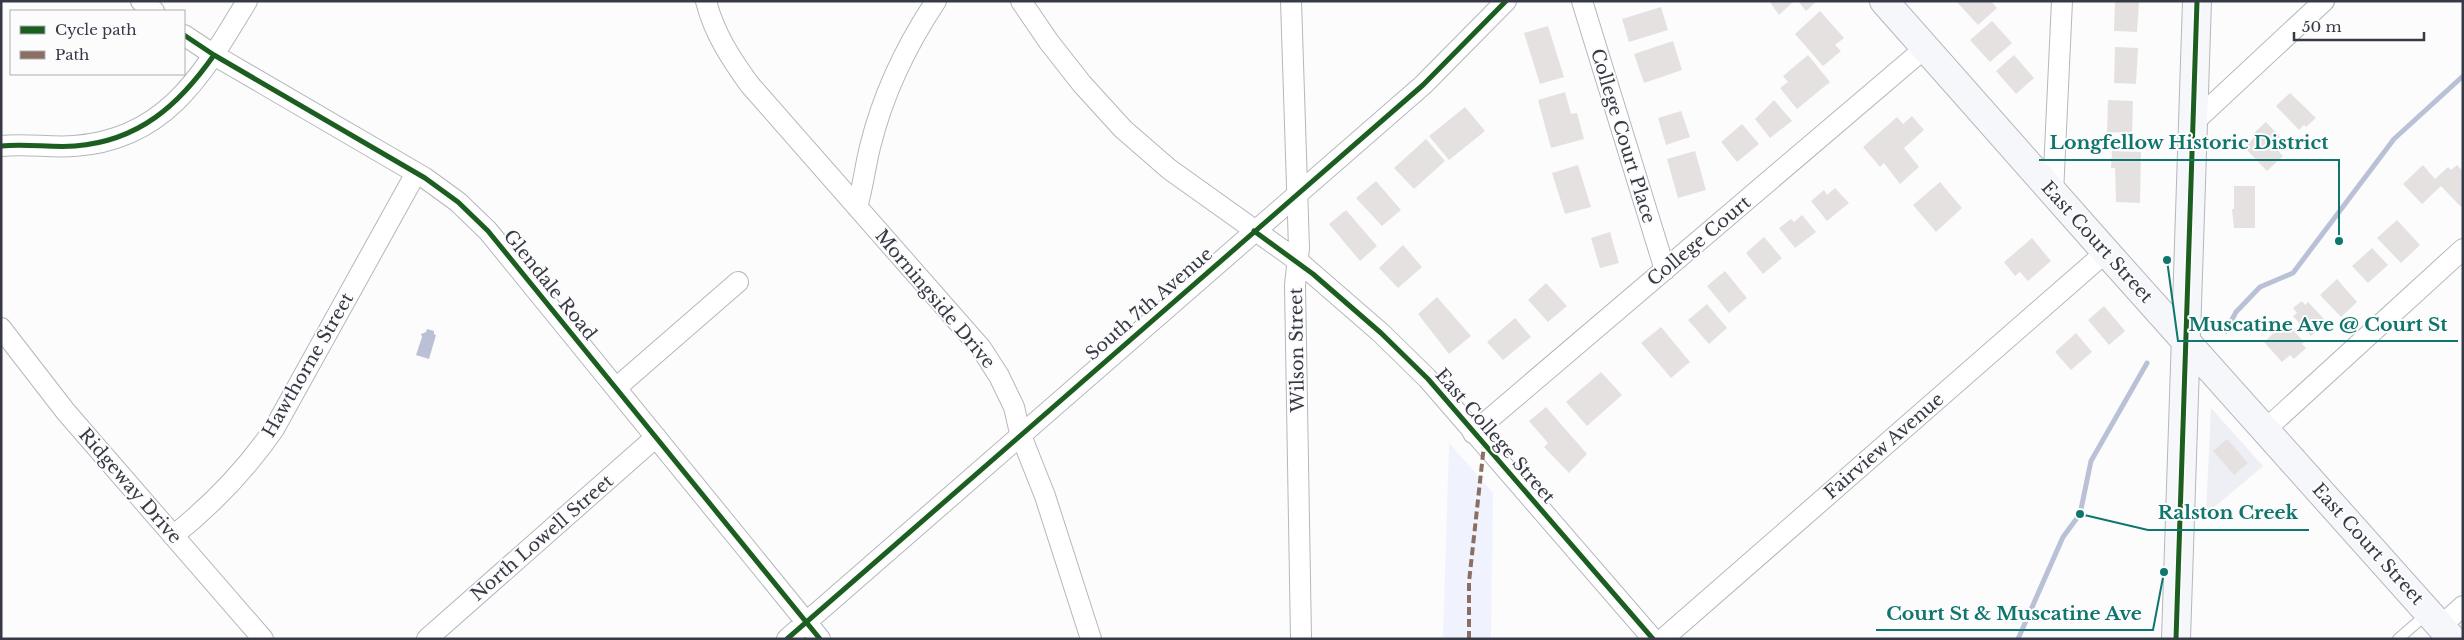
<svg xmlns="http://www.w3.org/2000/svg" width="2464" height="640" viewBox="0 0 2464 640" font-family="'Libre Baskerville',serif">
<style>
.built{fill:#edeff4}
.green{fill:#f0f3fd}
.water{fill:#bac1d7}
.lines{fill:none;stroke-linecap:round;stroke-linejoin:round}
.stream{stroke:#bac1d7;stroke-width:5}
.building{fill:#e6e1e1}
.lane-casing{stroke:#b4b7bc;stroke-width:12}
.street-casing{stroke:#b4b7bc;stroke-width:22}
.secondary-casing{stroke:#b4b7bc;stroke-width:30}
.lane{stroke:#fff;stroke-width:10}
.street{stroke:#fff;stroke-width:20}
.secondary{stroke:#f6f7fa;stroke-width:28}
.quiet{stroke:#8d6e63;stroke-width:4;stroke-dasharray:8 4;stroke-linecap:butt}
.cycleway-casing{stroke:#fcfcfc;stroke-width:8}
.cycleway{stroke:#1b5e20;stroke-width:5}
.labels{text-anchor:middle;stroke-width:4;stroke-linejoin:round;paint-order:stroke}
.street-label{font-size:18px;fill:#363a46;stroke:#fcfcfc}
.leader{fill:none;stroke:#0f766e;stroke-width:2}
.callout-dot{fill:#0f766e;stroke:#fcfcfc;stroke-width:2}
.callout-label{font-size:19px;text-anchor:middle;font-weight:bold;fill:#0f766e;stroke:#fcfcfc;stroke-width:4;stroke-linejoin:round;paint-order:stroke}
</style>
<rect width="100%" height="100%" fill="#fcfcfc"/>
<path class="built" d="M 2211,408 L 2263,466 L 2206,514 Z"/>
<path class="green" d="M 1449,443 L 1493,493 L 1491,639 L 1443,639 Z"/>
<path class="water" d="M 427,329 L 434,331 L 434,334 L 436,335 L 429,359 L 416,355 L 422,337 L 421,334 L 426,332 Z"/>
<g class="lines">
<path class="stream" d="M 2226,331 L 2236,312 L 2260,287 L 2293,273 L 2394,139 L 2463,76
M 2018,639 L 2063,537 L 2080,514 L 2091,461 L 2147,363"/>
</g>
<path class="building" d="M 1769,1 L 1794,1 L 1779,15 Z
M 1798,1 L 1817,1 L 1806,11 Z
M 1956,1 L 1991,1 L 1997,8 L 1978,25 Z
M 2115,1 L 2139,2 L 2137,32 L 2114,31 Z
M 1661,7 L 1668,30 L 1629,42 L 1622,19 Z
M 1820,11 L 1844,38 L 1835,45 L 1841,51 L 1823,66 L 1795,34 Z
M 1992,21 L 2012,43 L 1990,62 L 1970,40 Z
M 1548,26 L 1564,77 L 1540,84 L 1524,33 Z
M 1673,41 L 1682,70 L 1644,83 L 1634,54 Z
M 2115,47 L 2138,48 L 2136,84 L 2114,83 Z
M 1808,55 L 1830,82 L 1797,109 L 1780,88 L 1788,82 L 1783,76 Z
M 2014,55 L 2034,78 L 2016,94 L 1996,71 Z
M 1565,92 L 1571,114 L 1577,113 L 1584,139 L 1551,148 L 1538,100 Z
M 2290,93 L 2316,118 L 2306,127 L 2304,125 L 2299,130 L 2276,106 Z
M 1774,100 L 1792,121 L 1770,138 L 1755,119 Z
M 2108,100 L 2133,101 L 2132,133 L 2107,132 Z
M 1465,107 L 1485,131 L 1449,160 L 1429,136 Z
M 1681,111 L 1690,137 L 1666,145 L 1658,118 Z
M 1912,116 L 1924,130 L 1904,148 L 1919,167 L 1900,184 L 1884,163 L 1880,167 L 1863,147 L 1897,117 L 1903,124 Z
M 2266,122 L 2280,137 L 2272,144 L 2283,156 L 2267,171 L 2244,147 L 2258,134 L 2255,132 Z
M 1742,124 L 1759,144 L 1737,162 L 1721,142 Z
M 1426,139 L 1445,161 L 1414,189 L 1394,168 Z
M 1695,151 L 1706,190 L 1678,198 L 1667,159 Z
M 2112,151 L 2141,152 L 2140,203 L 2116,202 L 2115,168 L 2111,168 Z
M 1578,165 L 1591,207 L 1565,214 L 1552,173 Z
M 2423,165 L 2435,179 L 2448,167 L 2451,170 L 2457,165 L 2463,171 L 2463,205 L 2461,207 L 2441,186 L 2422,204 L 2403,184 Z
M 1376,181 L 1401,210 L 1382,226 L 1356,198 Z
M 1940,182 L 1962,208 L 1936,232 L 1913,205 Z
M 2234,186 L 2255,186 L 2255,228 L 2234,228 L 2232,209 L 2234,209 Z
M 1835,188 L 1849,203 L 1827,221 L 1811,201 L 1824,190 L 1827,195 Z
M 1346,210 L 1377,246 L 1360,261 L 1329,224 Z
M 1802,215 L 1816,232 L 1795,248 L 1779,228 L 1791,219 L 1794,222 Z
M 2397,220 L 2420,245 L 2401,263 L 2377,238 Z
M 1610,232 L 1619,263 L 1600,268 L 1591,238 Z
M 1764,237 L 1782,258 L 1763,274 L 1746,253 Z
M 2032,238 L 2051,261 L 2028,281 L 2020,272 L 2015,276 L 2004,262 Z
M 1403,245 L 1422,267 L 1398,288 L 1379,268 Z
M 2372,248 L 2388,265 L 2368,283 L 2352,266 Z
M 1725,271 L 1747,298 L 1729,313 L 1707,286 Z
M 2337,279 L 2357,302 L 2341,317 L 2320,295 Z
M 1546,283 L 1567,306 L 1548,322 L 1528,300 Z
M 1437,297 L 1471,336 L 1449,354 L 1418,314 Z
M 2302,301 L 2305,305 L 2308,302 L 2327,322 L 2311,336 L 2293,316 L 2297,313 L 2293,308 Z
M 1707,304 L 1727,328 L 1709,344 L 1688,320 Z
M 2104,306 L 2125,331 L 2109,345 L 2088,320 Z
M 1515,318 L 1531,337 L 1503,360 L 1487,342 Z
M 2286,322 L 2304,342 L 2302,344 L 2306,348 L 2294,359 L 2290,355 L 2282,362 L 2264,342 Z
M 1661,327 L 1690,362 L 1671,378 L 1641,343 Z
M 2076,333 L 2092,352 L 2071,370 L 2055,352 Z
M 1601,372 L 1622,395 L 1587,426 L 1566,402 Z
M 1546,407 L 1587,454 L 1569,473 L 1544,447 L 1548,443 L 1529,421 Z
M 2227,439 L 2248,463 L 2234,475 L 2213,451 Z"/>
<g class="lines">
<g class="lane-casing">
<path id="lane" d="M 2398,639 L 2428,613"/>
</g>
<g class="street-casing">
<path id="street" d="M 141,1 L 154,11
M 706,1 C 714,33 731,59 750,85 L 981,348 L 999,376 L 1014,407 L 1020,433 L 1045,496 L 1091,639
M 1021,1 L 1049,42 L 1082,84 L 1123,129 L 1169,169 L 1298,261 L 1381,333 L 1428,379 L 1653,639
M 1291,1 L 1299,248 L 1295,285 L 1301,639
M 1582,1 L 1665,270
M 184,35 L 214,55 L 425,178 L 458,202 L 488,231 L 820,639
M 2193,123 L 2324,1
M 1,146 C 26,143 50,148 74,146 C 167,140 204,72 247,1
M 2053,193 L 2062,1
M 857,207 C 863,187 865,167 870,147 C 883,94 906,46 936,1
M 1,328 L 66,412 L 263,639
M 616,388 L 738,282
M 2266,429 L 2463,249
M 1473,433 L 1925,48
M 173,536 C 213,504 245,471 274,429 L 416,173
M 2441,626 L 2463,606
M 427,639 L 656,437
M 787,639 L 1423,85 L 1506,1
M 1663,639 L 2106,252"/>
</g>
<g class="secondary-casing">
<path id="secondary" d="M 1884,1 L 2106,252 L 2452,639
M 2176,639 L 2197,1"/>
</g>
<use href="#lane" class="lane"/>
<use href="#street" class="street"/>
<use href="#secondary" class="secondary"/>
<path class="quiet" d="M 1469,639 L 1469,582 L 1484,445"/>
<g class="cycleway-casing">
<path id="cycleway" d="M 184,35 L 214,55 L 425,178 L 458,202 L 488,231 L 820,639
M 1,146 C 26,143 50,148 75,146 C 139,141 179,105 214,55
M 1254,231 L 1313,274 L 1381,333 L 1428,379 L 1653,639
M 787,639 L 1423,85 L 1506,1
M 2176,639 L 2197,1"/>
</g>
<use href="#cycleway" class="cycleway"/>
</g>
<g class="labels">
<g class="street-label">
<text transform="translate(1623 136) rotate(73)" y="6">College Court Place</text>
<text transform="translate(1699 241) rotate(-40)" y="6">College Court</text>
<text transform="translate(2097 242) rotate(48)" y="6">East Court Street</text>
<text transform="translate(550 285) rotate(51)" y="6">Glendale Road</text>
<text transform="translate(935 299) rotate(50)" y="6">Morningside Drive</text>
<text transform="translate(1149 304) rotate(-41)" y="6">South 7th Avenue</text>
<text transform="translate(1297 350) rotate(-91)" y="6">Wilson Street</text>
<text transform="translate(308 365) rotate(-60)" y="6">Hawthorne Street</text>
<text transform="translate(1495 436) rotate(49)" y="6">East College Street</text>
<text transform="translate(1884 446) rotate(-41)" y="6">Fairview Avenue</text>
<text transform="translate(130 486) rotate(49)" y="6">Ridgeway Drive</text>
<text transform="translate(542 538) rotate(-41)" y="6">North Lowell Street</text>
<text transform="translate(2368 544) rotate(48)" y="6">East Court Street</text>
</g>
</g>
<path class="leader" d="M2339 241L2339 160H2039M2167 260L2178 341H2458M2080 514L2148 530H2309M2164 572L2153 630H1876"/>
<g class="callout-dot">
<circle cx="2339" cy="241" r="5"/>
<circle cx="2167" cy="260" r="5"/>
<circle cx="2080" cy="514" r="5"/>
<circle cx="2164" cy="572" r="5"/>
</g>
<g class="callout-label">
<text x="2189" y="149">Longfellow Historic District</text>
<text x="2318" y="331">Muscatine Ave @ Court St</text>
<text x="2228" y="519">Ralston Creek</text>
<text x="2014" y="620">Court St &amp; Muscatine Ave</text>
</g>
<rect width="2464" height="640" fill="none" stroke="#363a46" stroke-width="5"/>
<rect x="10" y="10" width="175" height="65" fill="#fcfcfc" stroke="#adaeb3"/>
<rect x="20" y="26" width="25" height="8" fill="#1b5e20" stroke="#adaeb3"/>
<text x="55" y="35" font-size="15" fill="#363a46">Cycle path</text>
<rect x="20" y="51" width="25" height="8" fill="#8d6e63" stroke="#adaeb3"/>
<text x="55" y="60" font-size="15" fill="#363a46">Path</text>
<path d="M2294 32v8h130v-8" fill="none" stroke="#363a46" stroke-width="2.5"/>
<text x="2302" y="32" font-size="15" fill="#363a46" stroke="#fcfcfc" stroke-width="4" paint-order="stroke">50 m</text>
</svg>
